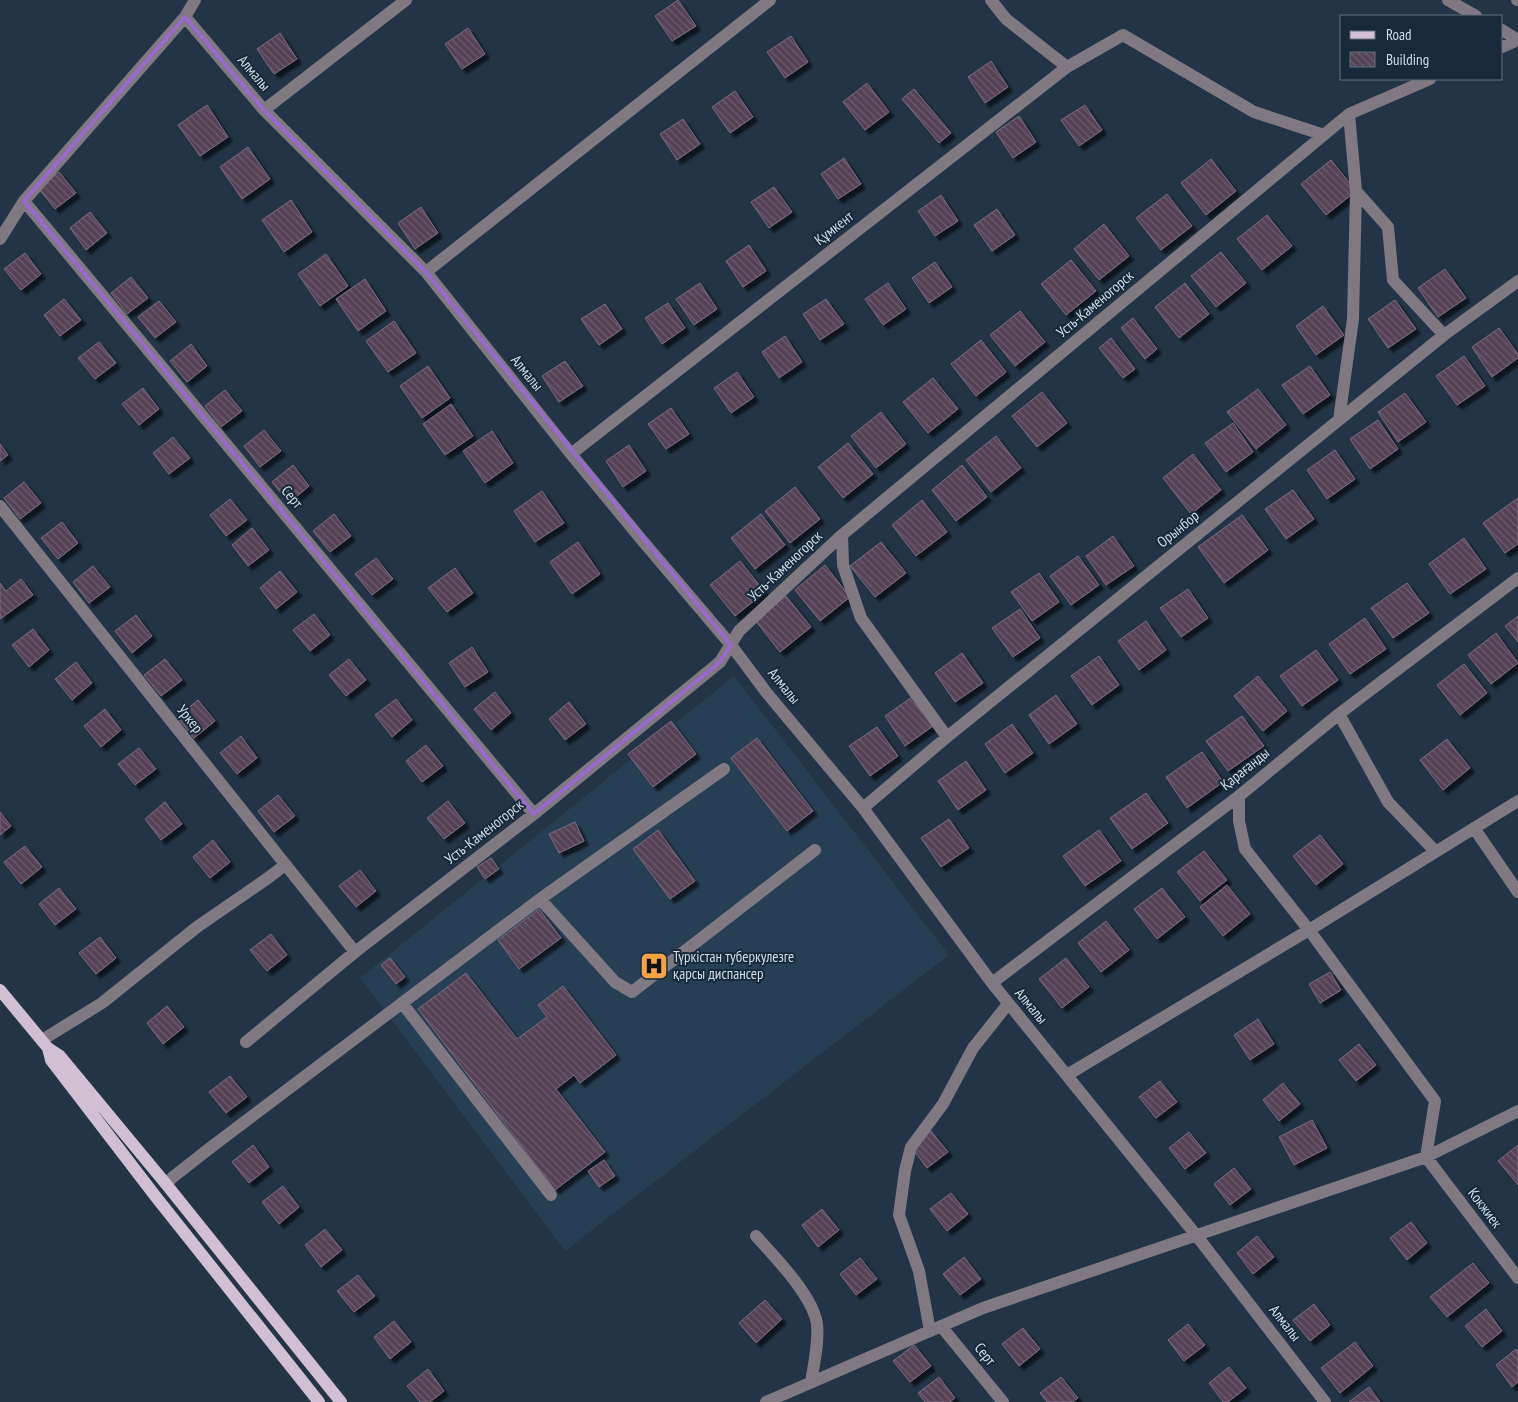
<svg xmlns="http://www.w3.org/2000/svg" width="1518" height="1402" viewBox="0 0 1518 1402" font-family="'PT Sans Narrow',sans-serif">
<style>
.built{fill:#273f55}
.building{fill:url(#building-back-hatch);stroke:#7e6b7f;filter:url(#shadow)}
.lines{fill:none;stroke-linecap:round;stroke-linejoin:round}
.minor{stroke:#817982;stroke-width:12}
.major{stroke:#d1bfd2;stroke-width:12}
.marked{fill:none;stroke:#996acd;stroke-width:4;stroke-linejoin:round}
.labels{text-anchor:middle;stroke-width:4;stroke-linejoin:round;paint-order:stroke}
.street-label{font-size:15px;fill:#d2dde8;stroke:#182a3a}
.poi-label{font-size:15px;fill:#d2dde8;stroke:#182a3a;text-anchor:start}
</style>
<defs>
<pattern id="building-back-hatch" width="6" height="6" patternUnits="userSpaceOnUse" patternTransform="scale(1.25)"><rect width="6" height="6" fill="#544255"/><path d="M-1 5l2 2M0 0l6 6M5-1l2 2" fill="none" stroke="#6c5d6d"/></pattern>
<filter id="shadow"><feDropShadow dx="4.5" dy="4.5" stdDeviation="1" flood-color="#0009"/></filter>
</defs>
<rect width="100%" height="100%" fill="#223445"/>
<path class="built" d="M 734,676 L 949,955 L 565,1251 L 360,978 Z"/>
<path class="building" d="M 678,0 L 696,26 L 672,41 L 655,16 Z
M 468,28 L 485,54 L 462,69 L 445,44 Z
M 280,33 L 297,59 L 274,74 L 257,49 Z
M 791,36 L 808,62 L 785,78 L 767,52 Z
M 991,61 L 1008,87 L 985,103 L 968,77 Z
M 867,83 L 889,112 L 865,130 L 843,102 Z
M 914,89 L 951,133 L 939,143 L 902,99 Z
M 735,91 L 753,117 L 730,133 L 712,107 Z
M 207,105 L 228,137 L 200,156 L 178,125 Z
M 1085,105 L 1102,130 L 1079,146 L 1061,120 Z
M 1019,116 L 1036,142 L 1013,158 L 996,132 Z
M 683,119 L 700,144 L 677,160 L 660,134 Z
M 248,147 L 270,179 L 242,199 L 220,167 Z
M 844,158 L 861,184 L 838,199 L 821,174 Z
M 1211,159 L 1236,191 L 1206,215 L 1181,183 Z
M 1331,160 L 1356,191 L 1326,215 L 1301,184 Z
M 59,172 L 76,193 L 55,209 L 38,188 Z
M 774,187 L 792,212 L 769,228 L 751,202 Z
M 1167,194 L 1192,226 L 1161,250 L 1136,218 Z
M 941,195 L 958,221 L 935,236 L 918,211 Z
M 291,200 L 312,232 L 284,252 L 262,220 Z
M 421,207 L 438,233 L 415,249 L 398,223 Z
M 997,209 L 1015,235 L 992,251 L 974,225 Z
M 90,212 L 107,233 L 86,250 L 70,228 Z
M 1267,215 L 1292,246 L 1262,270 L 1237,239 Z
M 1104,224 L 1129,256 L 1099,280 L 1074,249 Z
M 749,245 L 766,271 L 743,287 L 726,261 Z
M 1221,252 L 1246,283 L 1216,307 L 1191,276 Z
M 25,253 L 41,274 L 21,290 L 4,269 Z
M 326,254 L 348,286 L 320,306 L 298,274 Z
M 1071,260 L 1096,291 L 1066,315 L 1041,284 Z
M 935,262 L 952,287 L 929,303 L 912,278 Z
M 1445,269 L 1466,298 L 1438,317 L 1418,288 Z
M 131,277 L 148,298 L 127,314 L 111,293 Z
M 365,279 L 386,311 L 358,331 L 336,299 Z
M 700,283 L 717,309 L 694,325 L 676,299 Z
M 888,283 L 906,309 L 883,325 L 865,299 Z
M 1185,283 L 1209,314 L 1179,338 L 1155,307 Z
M 64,299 L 81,320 L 60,336 L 44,315 Z
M 826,299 L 844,324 L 820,340 L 803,314 Z
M 1395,300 L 1416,329 L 1388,348 L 1368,319 Z
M 159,301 L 176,322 L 155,338 L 138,317 Z
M 668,303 L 685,328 L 662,344 L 645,318 Z
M 605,304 L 622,329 L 599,345 L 581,319 Z
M 1323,306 L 1344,335 L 1316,355 L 1296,326 Z
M 1020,311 L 1045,342 L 1015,366 L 990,335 Z
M 1133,318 L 1157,349 L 1145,359 L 1121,328 Z
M 394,321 L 416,353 L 388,372 L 366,341 Z
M 1499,328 L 1518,354 L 1518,358 L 1492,377 L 1472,347 Z
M 785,336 L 802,362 L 779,378 L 762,352 Z
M 1111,338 L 1135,369 L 1123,378 L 1099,348 Z
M 981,340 L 1006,372 L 976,396 L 951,364 Z
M 99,342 L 116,363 L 95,379 L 78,358 Z
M 191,344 L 207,366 L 187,382 L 170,361 Z
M 1464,356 L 1485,386 L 1457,405 L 1436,376 Z
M 565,361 L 583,386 L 559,402 L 542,376 Z
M 428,366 L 450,398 L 422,418 L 400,386 Z
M 1310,366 L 1330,395 L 1303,414 L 1282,385 Z
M 737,372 L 754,397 L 731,413 L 714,388 Z
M 933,378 L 958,409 L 928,433 L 903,402 Z
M 143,388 L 159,409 L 139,425 L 122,404 Z
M 1258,389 L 1286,425 L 1256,449 L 1227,412 Z
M 225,390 L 242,411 L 221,427 L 205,406 Z
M 1042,392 L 1067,423 L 1037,447 L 1012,416 Z
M 1405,393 L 1426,422 L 1398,442 L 1378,412 Z
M 451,404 L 473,436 L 445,455 L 423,424 Z
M 671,408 L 689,434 L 666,449 L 648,424 Z
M 881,412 L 906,444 L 876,468 L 851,436 Z
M 1378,420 L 1398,449 L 1370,469 L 1350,439 Z
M 1233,423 L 1253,452 L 1226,472 L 1205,443 Z
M 264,430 L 281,451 L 260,467 L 244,446 Z
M 492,431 L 513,463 L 485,483 L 463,451 Z
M 996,436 L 1021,468 L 991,492 L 966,460 Z
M 173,437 L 190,458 L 169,474 L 153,453 Z
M 848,443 L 873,474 L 843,498 L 818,467 Z
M 0,444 L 8,455 L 0,461 Z
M 629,445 L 646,471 L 623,487 L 606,461 Z
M 1335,450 L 1355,479 L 1327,499 L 1307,470 Z
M 1193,454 L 1221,490 L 1191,514 L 1163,478 Z
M 293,465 L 309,486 L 289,503 L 272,482 Z
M 962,465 L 987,497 L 956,521 L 932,490 Z
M 24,482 L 41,503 L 20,519 L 4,498 Z
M 795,487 L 820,519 L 790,543 L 765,511 Z
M 1293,490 L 1314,519 L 1286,539 L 1265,509 Z
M 542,491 L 564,523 L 535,542 L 514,511 Z
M 1518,498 L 1518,544 L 1505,553 L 1483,523 Z
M 230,499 L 247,520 L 226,536 L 210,515 Z
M 922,500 L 947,532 L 916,556 L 892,525 Z
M 334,514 L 351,536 L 330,552 L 313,531 Z
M 761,514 L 785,545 L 755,569 L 731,538 Z
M 1242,515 L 1268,550 L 1224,583 L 1198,547 Z
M 62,522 L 78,543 L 58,559 L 41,538 Z
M 252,528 L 269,550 L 248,566 L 232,545 Z
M 1113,536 L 1134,566 L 1106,585 L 1086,556 Z
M 1464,538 L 1486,569 L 1450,594 L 1429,564 Z
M 578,542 L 600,574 L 572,594 L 550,562 Z
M 881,542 L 906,573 L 875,597 L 850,566 Z
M 1078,556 L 1099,585 L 1071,605 L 1050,576 Z
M 376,558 L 393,579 L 372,595 L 355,574 Z
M 740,561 L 765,592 L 735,616 L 710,585 Z
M 825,565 L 850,597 L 820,621 L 795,590 Z
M 93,566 L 110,587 L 89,603 L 73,582 Z
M 455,568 L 473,593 L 447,612 L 428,588 Z
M 280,571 L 297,592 L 276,609 L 260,588 Z
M 1039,573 L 1059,602 L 1032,621 L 1011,592 Z
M 21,579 L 33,595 L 0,619 L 0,583 L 6,591 Z
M 1407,583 L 1429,613 L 1393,638 L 1371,608 Z
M 1188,589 L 1208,618 L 1181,637 L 1160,608 Z
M 786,596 L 811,627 L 780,652 L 755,620 Z
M 1020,609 L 1040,638 L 1013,657 L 992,628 Z
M 314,614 L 330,635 L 310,651 L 293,630 Z
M 136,615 L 152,636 L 132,653 L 115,631 Z
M 1518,616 L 1518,642 L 1505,626 Z
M 1365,618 L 1386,649 L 1350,674 L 1329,644 Z
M 1146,621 L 1166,650 L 1139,670 L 1118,641 Z
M 33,629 L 49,650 L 29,667 L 12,645 Z
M 1496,633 L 1518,663 L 1491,684 L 1468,655 Z
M 472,647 L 488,672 L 465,687 L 449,663 Z
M 1316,650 L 1338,680 L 1302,706 L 1280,676 Z
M 962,653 L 983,683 L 955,702 L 935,673 Z
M 1099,656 L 1119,685 L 1092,705 L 1071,676 Z
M 165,659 L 182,680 L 161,696 L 144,675 Z
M 349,659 L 366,680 L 346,696 L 329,675 Z
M 76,662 L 92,683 L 72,700 L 55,679 Z
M 1464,664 L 1487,693 L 1460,715 L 1437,685 Z
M 1258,676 L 1287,711 L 1263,731 L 1234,696 Z
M 495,692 L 511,713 L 491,730 L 474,709 Z
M 1056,695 L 1077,724 L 1049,744 L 1029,715 Z
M 912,697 L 933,726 L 905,746 L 885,716 Z
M 396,699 L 412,720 L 392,737 L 375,715 Z
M 198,700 L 215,721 L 194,738 L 177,717 Z
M 569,702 L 586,724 L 565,740 L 549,719 Z
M 105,709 L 121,730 L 101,747 L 84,726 Z
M 1242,716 L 1264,746 L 1228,771 L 1206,741 Z
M 671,721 L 696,754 L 653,787 L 628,754 Z
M 1012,724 L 1033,753 L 1005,773 L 985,744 Z
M 877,727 L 898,756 L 870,776 L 849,746 Z
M 241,736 L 257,758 L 237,774 L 220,753 Z
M 757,738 L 813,811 L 787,831 L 731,758 Z
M 1447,739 L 1470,768 L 1443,790 L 1420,760 Z
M 426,745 L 443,766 L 422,782 L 406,761 Z
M 139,748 L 156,769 L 135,785 L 118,764 Z
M 1202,752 L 1223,782 L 1187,808 L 1166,777 Z
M 966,761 L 986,790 L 958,810 L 938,781 Z
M 1146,793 L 1168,823 L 1132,849 L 1110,818 Z
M 278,795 L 295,816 L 274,832 L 258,811 Z
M 448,801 L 465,823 L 444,839 L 427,818 Z
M 165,802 L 182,824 L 161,840 L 145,819 Z
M 0,812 L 11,826 L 0,835 Z
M 949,819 L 969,848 L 941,867 L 921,838 Z
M 575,822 L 584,841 L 559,853 L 549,834 Z
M 658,830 L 695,881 L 670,899 L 633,849 Z
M 1099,830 L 1121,861 L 1085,886 L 1063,856 Z
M 1320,835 L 1343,864 L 1316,885 L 1293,856 Z
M 213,840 L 230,862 L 210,878 L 193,857 Z
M 25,846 L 42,867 L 21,884 L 4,862 Z
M 1204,851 L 1227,880 L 1200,901 L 1177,872 Z
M 491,858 L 499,869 L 485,879 L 477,867 Z
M 360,870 L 376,891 L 356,907 L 339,886 Z
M 1227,885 L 1250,914 L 1223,936 L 1200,907 Z
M 59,888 L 76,909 L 55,925 L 39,904 Z
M 1162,888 L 1185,917 L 1157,939 L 1134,909 Z
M 539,909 L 561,938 L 519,969 L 498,940 Z
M 1106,921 L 1129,950 L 1101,972 L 1078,943 Z
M 271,934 L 287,955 L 267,971 L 250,950 Z
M 100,937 L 116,958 L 96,974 L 79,953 Z
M 390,958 L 405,977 L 396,984 L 381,965 Z
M 1066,958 L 1089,987 L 1062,1008 L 1039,979 Z
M 1330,972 L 1341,990 L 1320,1003 L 1309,984 Z
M 466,973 L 517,1039 L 547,1017 L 538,1005 L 563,986 L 616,1055 L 580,1083 L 574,1075 L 556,1089 L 605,1152 L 555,1190 L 418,1009 Z
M 167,1006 L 184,1027 L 163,1044 L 147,1023 Z
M 1258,1019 L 1274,1044 L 1250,1060 L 1234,1035 Z
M 1359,1044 L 1376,1065 L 1356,1081 L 1339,1060 Z
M 230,1076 L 247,1097 L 226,1113 L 209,1092 Z
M 1160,1081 L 1177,1102 L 1156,1118 L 1139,1097 Z
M 1283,1083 L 1300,1104 L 1279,1121 L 1263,1100 Z
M 1312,1120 L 1327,1148 L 1294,1165 L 1279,1137 Z
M 931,1131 L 948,1152 L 927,1168 L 911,1147 Z
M 1189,1132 L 1206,1153 L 1185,1169 L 1169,1148 Z
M 253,1145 L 269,1167 L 249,1183 L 232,1162 Z
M 1518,1145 L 1518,1185 L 1498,1161 Z
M 604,1160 L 615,1176 L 599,1187 L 588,1171 Z
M 1234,1168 L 1251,1189 L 1230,1205 L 1214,1184 Z
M 283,1186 L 299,1207 L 279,1224 L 262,1202 Z
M 951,1193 L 968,1214 L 947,1231 L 930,1209 Z
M 822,1209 L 839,1230 L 818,1247 L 802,1225 Z
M 1411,1222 L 1427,1243 L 1407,1260 L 1390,1238 Z
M 325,1229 L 342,1250 L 321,1267 L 305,1245 Z
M 1257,1236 L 1274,1257 L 1253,1274 L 1237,1253 Z
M 964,1257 L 981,1279 L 960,1295 L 943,1274 Z
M 860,1258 L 877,1279 L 856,1295 L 840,1274 Z
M 1473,1263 L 1489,1283 L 1447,1317 L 1430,1297 Z
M 358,1275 L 375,1296 L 354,1312 L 337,1291 Z
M 765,1300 L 782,1319 L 756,1343 L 739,1323 Z
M 1314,1304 L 1330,1325 L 1310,1341 L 1293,1320 Z
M 1486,1309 L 1502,1331 L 1482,1347 L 1465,1326 Z
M 394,1321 L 411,1342 L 390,1359 L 374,1337 Z
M 1188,1324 L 1205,1345 L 1184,1361 L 1168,1340 Z
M 1023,1328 L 1040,1349 L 1019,1366 L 1002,1344 Z
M 1355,1342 L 1373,1366 L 1340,1393 L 1321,1368 Z
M 914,1345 L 931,1366 L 910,1382 L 893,1361 Z
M 1516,1349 L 1518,1351 L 1518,1382 L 1512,1387 L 1496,1365 Z
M 1229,1367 L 1246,1388 L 1228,1402 L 1223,1402 L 1209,1383 Z
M 428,1369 L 444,1391 L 430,1402 L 420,1402 L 407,1386 Z
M 939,1377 L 955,1398 L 950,1402 L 925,1402 L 918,1393 Z
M 1061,1377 L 1078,1398 L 1072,1402 L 1047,1402 L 1040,1393 Z
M 1369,1387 L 1380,1402 L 1349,1402 Z"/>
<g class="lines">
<path class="minor" d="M 991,0 L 1006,19 L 1067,67
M 1448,0 L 1476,16
M 1517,0 L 1518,0
M 185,17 L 264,110 L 426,272 L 571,454 L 641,539 L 731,645 L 766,692 L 863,808 L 992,983 L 1196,1235 L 1325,1402
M 1502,30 L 1518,40
M 1502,47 L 1518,40
M 264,110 L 406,0
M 1356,191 L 1388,227 L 1393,280 L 1444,335
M 24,201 L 534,814
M 0,239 L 24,201 L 185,17 L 195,0
M 426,272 L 770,0
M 1339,420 L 1353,319 L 1356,191 L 1349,114
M 571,454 L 1067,67 L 1123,35 L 1254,112 L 1324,135
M 0,506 L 355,952
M 842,535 L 843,565 L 861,618 L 947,737
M 1339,714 L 1388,802 L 1435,851
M 1239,796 L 1239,821 L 1245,849 L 1309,930 L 1435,1101 L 1426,1157 L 1518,1278
M 863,808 L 947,737 L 1444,335 L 1518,281
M 1474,828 L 1518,892
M 540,899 L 615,982 L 632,992 L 815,850
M 992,983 L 1239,796 L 1339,714 L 1518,578
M 402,1003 L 551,1195
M 42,1040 L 102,1003 L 197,927 L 268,878 L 285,865
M 246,1042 L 355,952 L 534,814 L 720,662 L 739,631 L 842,535 L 1349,114 L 1430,79
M 1067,1075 L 1309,930 L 1518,801
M 166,1184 L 173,1177 L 210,1148 L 540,899 L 724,769
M 756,1236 C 775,1257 813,1296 817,1324 C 819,1343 814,1363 811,1382
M 941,1326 L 1003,1402
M 930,1331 L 919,1271 L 899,1215 L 905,1171 L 911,1147 L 943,1104 L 973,1048 L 1008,1004
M 766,1402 L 983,1308 L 1426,1157 L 1518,1111"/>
<path class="major" d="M 0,990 L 48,1048 L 60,1056 L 166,1184 L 341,1402
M 48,1048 L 51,1060 L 156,1197 L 319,1402"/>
</g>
<path class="marked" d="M 185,17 L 264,110 L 426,272 L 731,645 L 720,662 L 534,814 L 24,201 Z"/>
<defs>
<g id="hospital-square" transform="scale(1.4375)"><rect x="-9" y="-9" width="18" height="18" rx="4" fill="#f5a346" stroke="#182a3a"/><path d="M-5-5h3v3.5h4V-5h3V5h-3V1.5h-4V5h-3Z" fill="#111"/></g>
</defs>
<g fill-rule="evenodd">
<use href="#hospital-square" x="654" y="966"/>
</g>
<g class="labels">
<g class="street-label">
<text transform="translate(254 73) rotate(50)" y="5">Алмалы</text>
<text transform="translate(834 228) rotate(-38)" y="5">Құмкент</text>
<text transform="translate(1095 304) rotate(-40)" y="5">Усть-Каменогорск</text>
<text transform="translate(527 373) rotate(51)" y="5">Алмалы</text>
<text transform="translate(292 497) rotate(50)" y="5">Серт</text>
<text transform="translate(1178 529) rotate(-39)" y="5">Орынбор</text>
<text transform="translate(785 566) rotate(-43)" y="5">Усть-Каменогорск</text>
<text transform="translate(784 686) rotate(51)" y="5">Алмалы</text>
<text transform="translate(190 719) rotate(51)" y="5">Уркер</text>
<text transform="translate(1245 769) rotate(-39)" y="5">Қарағанды</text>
<text transform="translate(484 832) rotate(-38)" y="5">Усть-Каменогорск</text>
<text transform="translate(1031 1006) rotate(50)" y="5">Алмалы</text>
<text transform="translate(1485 1208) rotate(53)" y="5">Кокжиек</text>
<text transform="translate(1285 1323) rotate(52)" y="5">Алмалы</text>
<text transform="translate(985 1354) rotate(51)" y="5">Серт</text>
</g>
<g class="poi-label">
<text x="673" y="962">Түркістан туберкулезге<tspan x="673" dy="17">қарсы диспансер</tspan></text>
</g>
</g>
<rect x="1340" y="15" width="162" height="65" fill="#182a3a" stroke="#627280"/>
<rect x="1350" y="31" width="25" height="8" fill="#d1bfd2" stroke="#627280"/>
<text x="1386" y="40" font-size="15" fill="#d2dde8">Road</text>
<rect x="1350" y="52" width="25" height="15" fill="url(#building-back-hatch)" stroke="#627280"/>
<text x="1386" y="65" font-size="15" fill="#d2dde8">Building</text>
</svg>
